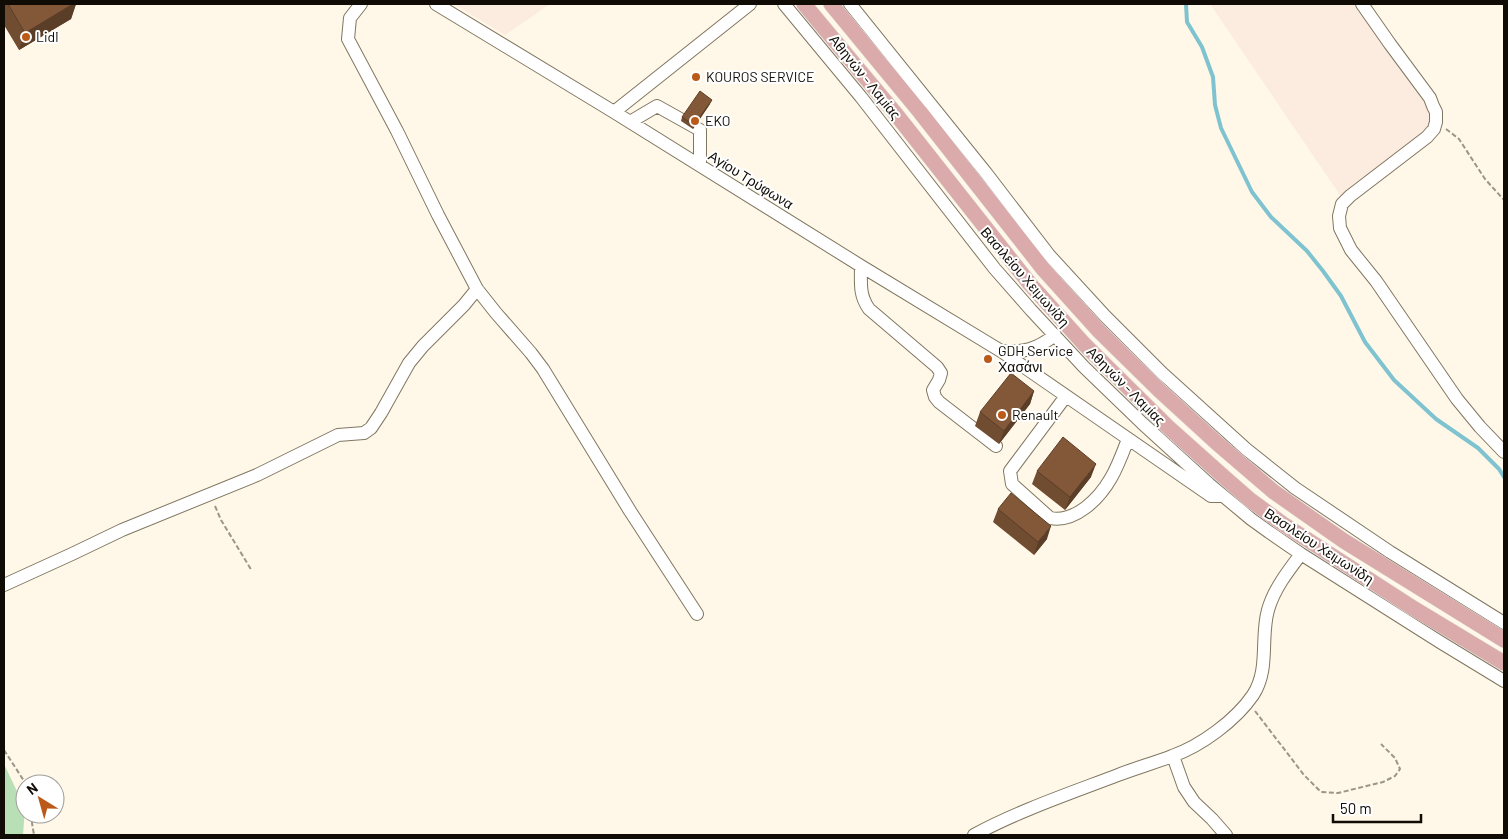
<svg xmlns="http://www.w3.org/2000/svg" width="1508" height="839" viewBox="0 0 1508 839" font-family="Barlow,sans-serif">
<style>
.industrial{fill:#fcebdf}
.green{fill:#b8dfb5}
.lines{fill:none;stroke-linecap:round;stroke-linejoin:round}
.stream{stroke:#7ec3cf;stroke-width:4}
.minor-casing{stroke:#817761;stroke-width:14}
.major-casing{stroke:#dedddc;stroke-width:16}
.path{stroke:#9b968a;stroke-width:2;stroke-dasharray:5 2.5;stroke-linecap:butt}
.minor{stroke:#fff;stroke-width:12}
.major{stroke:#daabaa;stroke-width:15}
.wall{fill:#704c31}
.shaded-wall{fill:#5b3e28}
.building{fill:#825839;stroke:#5b3e28}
.poi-dot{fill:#ba5918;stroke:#fff;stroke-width:2}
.labels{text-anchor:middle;stroke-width:4;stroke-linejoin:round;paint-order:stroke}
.poi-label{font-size:14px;fill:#100c05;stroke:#fff;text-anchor:start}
.street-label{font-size:14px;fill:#100c05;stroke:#fff}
</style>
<rect width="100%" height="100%" fill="#fff8e9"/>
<path class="industrial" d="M 454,4 L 550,4 L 505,35 Z
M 1210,4 L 1358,4 L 1425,103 L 1430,116 L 1429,127 L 1422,136 L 1352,185 L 1342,198 Z"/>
<path class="green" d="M 4,764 L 25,808 L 23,835 L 4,835 Z"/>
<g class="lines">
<path class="stream" d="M 1186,4 L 1187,22 L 1202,47 L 1213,77 L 1215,105 L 1221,128 L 1252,192 L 1271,217 L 1307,251 L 1323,271 L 1341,296 L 1365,342 L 1394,380 L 1436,419 L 1478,448 L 1499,469 L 1504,477"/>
<g class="minor-casing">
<path id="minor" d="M 361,4 L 350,18 L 348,39 L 397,131 L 438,215 L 477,289 L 496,313 L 531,353 L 543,369 L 630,511 L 697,614
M 436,4 L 614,112 L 861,266 L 1001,351 L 1211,496 L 1220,496
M 784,4 L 861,97 L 995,269 L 1031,310 L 1084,367 L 1142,423 L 1209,484 L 1251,519 L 1269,532 L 1301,554 L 1440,642 L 1504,681
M 850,4 L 986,173 L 1049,255 L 1105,316 L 1162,373 L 1246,449 L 1295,488 L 1390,552 L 1504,623
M 1362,4 L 1390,44 L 1430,98 L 1433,106 L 1436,112 L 1436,122 L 1434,129 L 1427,137 L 1350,196 L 1342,204 L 1339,216 L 1340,228 L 1351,250 L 1376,281 L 1457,399 L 1480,427 L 1504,452
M 614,112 L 750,4
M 630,122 L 657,106 L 700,130 L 700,165
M 861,266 C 861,283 859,295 869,309 L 937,367 L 941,373 L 939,380 L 933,390 L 935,397 L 939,402 L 996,446
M 1002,351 C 1024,353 1037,349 1055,335
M 1066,396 L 1010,471 L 1012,484 L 1050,518 C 1075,523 1099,499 1111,478 C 1118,466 1123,452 1128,439
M 4,585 L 72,554 L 122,530 L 257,475 L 338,435 L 364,433 L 371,428 L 381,413 L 409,363 L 423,346 L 464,305 L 477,289
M 1173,756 L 1184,787 L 1194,802 L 1212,819 L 1226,835
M 974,835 C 1018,811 1071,793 1118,775 C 1136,768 1154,763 1172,756 C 1201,746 1236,720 1253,695 C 1270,669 1260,638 1268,610 C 1274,589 1288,571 1301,554"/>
</g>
<g class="major-casing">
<path id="major" d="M 804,4 L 895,113 L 1030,284 L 1084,344 L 1168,427 L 1224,477 L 1249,499 L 1283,524 L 1413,608 L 1504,663
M 831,4 L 920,112 L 1044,270 L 1099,331 L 1159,390 L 1218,444 L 1274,492 L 1344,541 L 1504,640"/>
</g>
<path class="path" d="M 1446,129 L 1459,139 L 1485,179 L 1504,200
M 215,506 L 221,520 L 252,571
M 1255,711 L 1304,775 L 1321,792 L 1338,793 L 1383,782 L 1395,776 L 1400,769 L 1395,758 L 1381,744
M 4,750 L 26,784
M 34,814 L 32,823 L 34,835"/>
<use href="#minor" class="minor"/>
<use href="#major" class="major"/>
</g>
<path class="wall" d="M 4,4 L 76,4 L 71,19 L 19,50 L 4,25 Z
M 710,104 L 693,129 L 681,121 L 682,117 Z
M 1034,391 L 1030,404 L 999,444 L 975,426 L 980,412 Z
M 1037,471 L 1091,477 L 1065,510 L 1032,484 Z
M 998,509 L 1047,539 L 1034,555 L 993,522 Z"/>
<path class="shaded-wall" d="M 73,4 L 76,4 L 71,19 L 19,50 L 25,33 Z
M 712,100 L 710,104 L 693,129 L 694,125 Z
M 1034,391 L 1030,404 L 999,444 L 1004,431 Z
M 1096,464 L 1091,477 L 1065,510 L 1070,497 Z
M 1051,526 L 1047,539 L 1034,555 L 1038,542 Z"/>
<path class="building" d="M 8,4 L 73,4 L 25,33 Z
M 700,91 L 712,100 L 694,125 L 682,117 Z
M 1011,373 L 1034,391 L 1004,431 L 980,412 Z
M 1063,437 L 1096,464 L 1070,497 L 1037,471 Z
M 1011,493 L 1051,526 L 1038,542 L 998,509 Z"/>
<g class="poi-dot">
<circle cx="26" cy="37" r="5"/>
<circle cx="696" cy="77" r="5"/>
<circle cx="695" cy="121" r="5"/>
<circle cx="988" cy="359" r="5"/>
<circle cx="1002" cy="415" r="5"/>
</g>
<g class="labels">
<g class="poi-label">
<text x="36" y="42">Lidl</text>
<text x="706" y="82">KOUROS SERVICE</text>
<text x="705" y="126">EKO</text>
<text x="998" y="356">GDH Service<tspan x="998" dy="16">Χασάνι</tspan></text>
<text x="1012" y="420">Renault</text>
</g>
<g class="street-label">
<text transform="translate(865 77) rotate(51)" y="5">Αθηνών - Λαμίας</text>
<text transform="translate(751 180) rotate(32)" y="5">Αγίου Τρύφωνα</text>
<text transform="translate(1025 277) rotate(49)" y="5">Βασιλείου Χειμωνίδη</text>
<text transform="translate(1126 386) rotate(45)" y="5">Αθηνών - Λαμίας</text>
<text transform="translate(1319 546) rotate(33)" y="5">Βασιλείου Χειμωνίδη</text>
</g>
</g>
<rect width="1508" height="839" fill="none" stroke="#100c05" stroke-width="10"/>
<g transform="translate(40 799) rotate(323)"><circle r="24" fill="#ffffff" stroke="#9f9e9b"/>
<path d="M0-4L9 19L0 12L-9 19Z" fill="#ba5918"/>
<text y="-8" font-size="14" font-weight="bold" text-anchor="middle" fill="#100c05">N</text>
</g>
<path d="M1333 814v8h88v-8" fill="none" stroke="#100c05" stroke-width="2.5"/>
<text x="1340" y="814" font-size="15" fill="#100c05" stroke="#ffffff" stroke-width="4" paint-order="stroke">50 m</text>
</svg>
